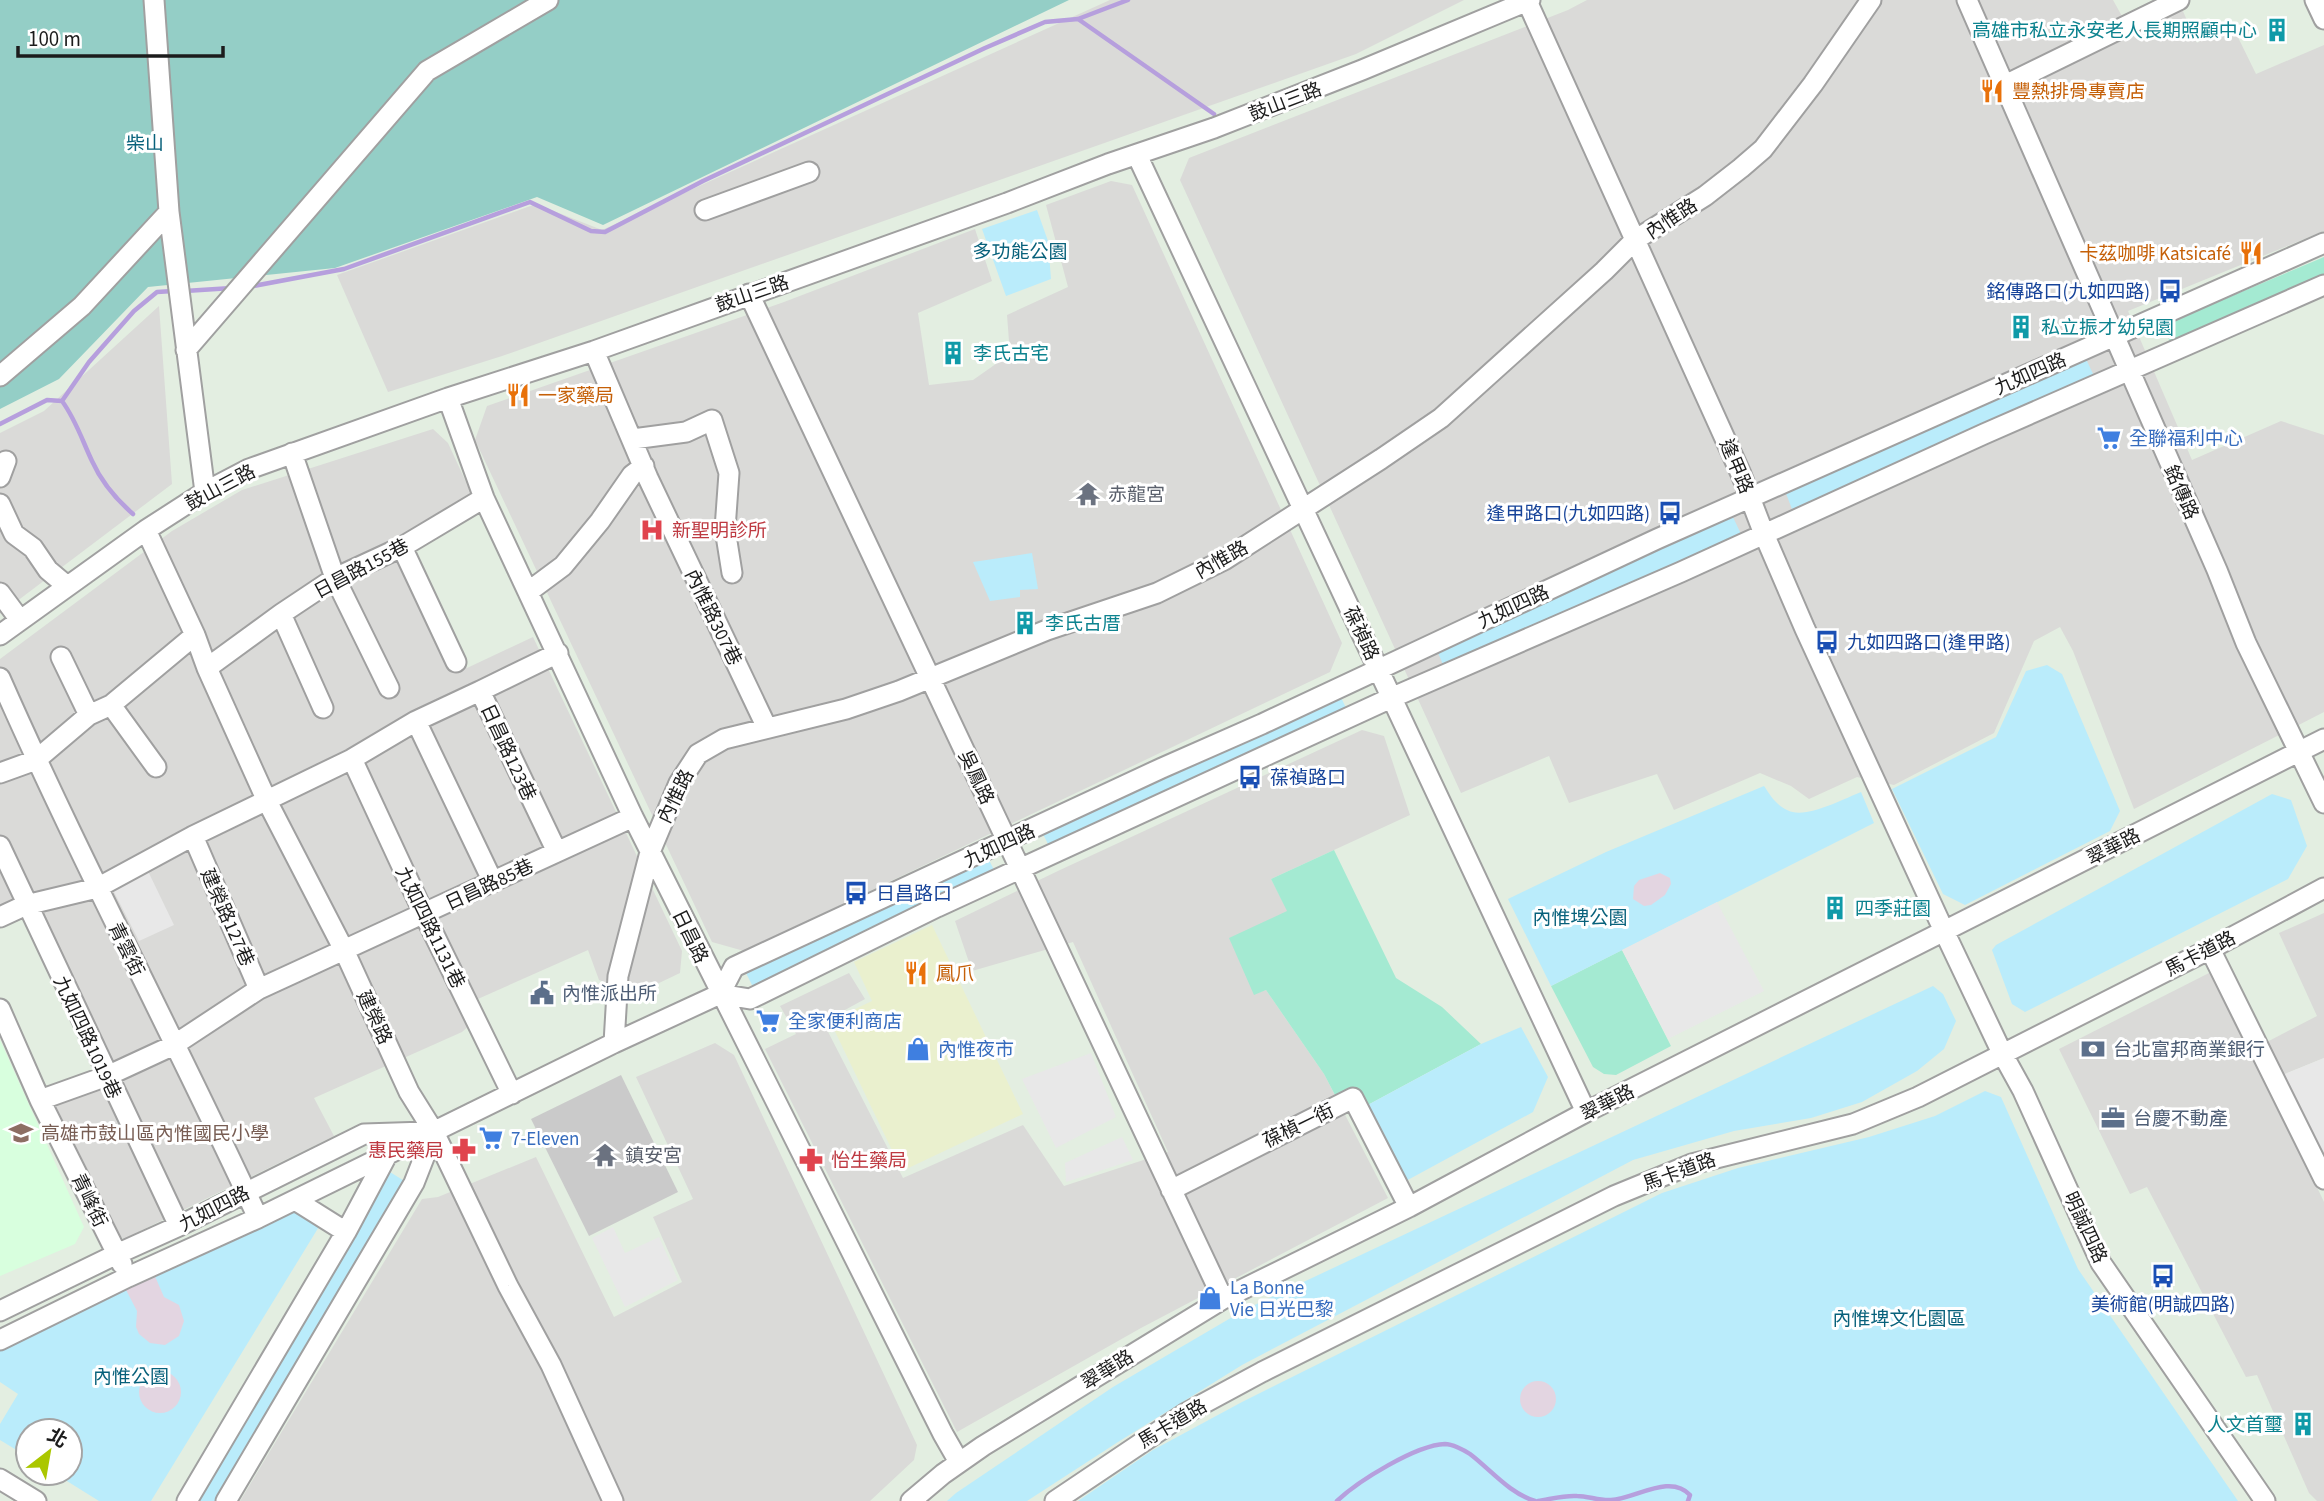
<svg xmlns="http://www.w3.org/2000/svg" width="2324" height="1501" viewBox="0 0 2324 1501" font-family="'Source Sans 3','Noto Sans TC',sans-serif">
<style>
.residential{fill:#dadad8}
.commercial{fill:#eaf0ce}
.education{fill:#d8ffde}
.religious{fill:#cacaca}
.grass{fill:#a4ead2}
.forest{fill:#94cec6}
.park{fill:#baecfb}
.parking{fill:#e8e8e8}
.plaza{fill:#e3d5e1}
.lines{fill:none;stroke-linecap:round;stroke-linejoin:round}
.stream{stroke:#b69fdd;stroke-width:4.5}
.minor-casing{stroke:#a0a0a0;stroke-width:23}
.minor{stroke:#fff;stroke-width:19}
.labels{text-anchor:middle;stroke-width:6;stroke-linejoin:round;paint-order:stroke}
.culture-label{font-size:19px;fill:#0d838f;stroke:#fff;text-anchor:start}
.food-label{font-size:19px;fill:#c56008;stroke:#fff;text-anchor:start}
.street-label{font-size:19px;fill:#1c1c1c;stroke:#fff}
.park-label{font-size:19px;fill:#08617b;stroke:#fff}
.transit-label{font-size:19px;fill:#164399;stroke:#fff;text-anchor:start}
.shop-label{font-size:19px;fill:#366cbe;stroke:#fff;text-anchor:start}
.worship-label{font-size:19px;fill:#5b616d;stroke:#fff;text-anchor:start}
.health-label{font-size:19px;fill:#be3a42;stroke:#fff;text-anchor:start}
.service-label{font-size:19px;fill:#4e5e75;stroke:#fff;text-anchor:start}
.education-label{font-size:19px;fill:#785e54;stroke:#fff;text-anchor:start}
</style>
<rect width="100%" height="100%" fill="#e3eee1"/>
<path class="residential" d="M 1110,0 L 1464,0 L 1356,54 L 502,356 L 388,392 L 337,275 L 536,204 L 602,230 Z
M 1587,0 L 2113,0 L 2133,36 L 2182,9 L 2197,43 L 2230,21 L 2256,74 L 2324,45 L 2324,231 L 2128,311 L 2192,460 L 2281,421 L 2324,435 L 2324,712 L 2134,809 L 2073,651 L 2060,627 L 2034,641 L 1994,733 L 1894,785 L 1857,777 L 1809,799 L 1791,786 L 1760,773 L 1674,810 L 1657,774 L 1569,803 L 1549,756 L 1461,793 L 1180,180 L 1189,158 L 1568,10 Z
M 1111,181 L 1132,185 L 1342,643 L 1330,672 L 744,951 L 712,942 L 475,440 L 487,406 L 784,302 L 975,229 L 992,281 L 918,313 L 929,385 L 973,380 L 1010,354 L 1007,315 L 1068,287 L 1046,205 Z
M 159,306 L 172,484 L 0,614 L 0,433 L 44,411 Z
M 433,429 L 448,443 L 472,495 L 403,534 L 467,668 L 533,637 L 682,951 L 680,973 L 636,994 L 599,980 L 588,950 L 462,1006 L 471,1024 L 462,1032 L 314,1098 L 334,1136 L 124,1239 L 115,1233 L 52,1103 L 116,1078 L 31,894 L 0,909 L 0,659 L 172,531 L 242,490 Z
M 1362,730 L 1384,736 L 1410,815 L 1271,879 L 1288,911 L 1254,994 L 1266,990 L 1324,1074 L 1388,1198 L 1141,1328 L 957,1432 L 765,1049 L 796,1034 L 780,1006 L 849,973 L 865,999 L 823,1022 L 903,1178 L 1023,1125 L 1064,1186 L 1168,1152 L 1073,942 L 972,971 L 955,921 L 1060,870 Z
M 2324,913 L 2324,1058 L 2280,1076 L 2265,1043 L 2317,1016 L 2279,933 Z
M 2209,973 L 2220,982 L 2324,1202 L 2324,1501 L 2317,1501 L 2309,1493 L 2257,1375 L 2246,1377 L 2147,1187 L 2130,1194 L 2059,1049 Z
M 715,1043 L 734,1055 L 917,1445 L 914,1460 L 870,1501 L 240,1501 L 422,1199 L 438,1197 L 536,1157 L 614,1317 L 682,1282 L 653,1217 L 693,1199 L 636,1077 Z"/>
<path class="commercial" d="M 932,925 L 1023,1114 L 902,1171 L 830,1021 L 872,1001 L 854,962 Z"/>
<path class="education" d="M 0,1040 L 84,1227 L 75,1244 L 0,1276 Z"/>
<path class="religious" d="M 621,1075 L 678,1192 L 589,1236 L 531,1119 Z"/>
<path class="grass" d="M 2324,257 L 2324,276 L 2170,342 L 2163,325 Z
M 1334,850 L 1396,978 L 1442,1007 L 1481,1044 L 1364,1107 L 1353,1087 L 1335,1095 L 1324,1074 L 1266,990 L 1254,995 L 1229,938 L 1287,911 L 1271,879 Z
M 1622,950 L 1671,1046 L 1616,1075 L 1604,1074 L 1593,1067 L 1551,986 Z"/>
<path class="forest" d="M 0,0 L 1069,0 L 603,225 L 537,197 L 335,268 L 148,287 L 59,379 L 0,409 Z"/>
<path class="park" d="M 1037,210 L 1048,241 L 1051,279 L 1006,296 L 982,229 Z
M 2086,359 L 2094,376 L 1792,509 L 1785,491 Z
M 1732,515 L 1741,534 L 1444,667 L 1436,648 Z
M 1032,553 L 1038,589 L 1020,590 L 1020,597 L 990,601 L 973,562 Z
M 2047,665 L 2062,674 L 2120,811 L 2110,831 L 1965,905 L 1943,894 L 1892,789 L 1996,737 L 2026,671 Z
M 1339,693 L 1346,708 L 1049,846 L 1042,832 Z
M 1764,786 C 1770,795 1776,805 1787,810 C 1805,820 1843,799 1861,792 L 1874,823 L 1551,986 L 1508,899 L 1606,852 Z
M 2272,794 L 2291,800 L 2307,846 L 2288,879 L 2025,1012 L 2012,1004 L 1992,950 L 1996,945 Z
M 986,854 L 994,870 L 753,987 L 745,971 Z
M 1933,986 L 1943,994 L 1956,1021 L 1944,1049 L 1917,1071 L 1862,1102 L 1811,1118 L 1734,1131 L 1633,1160 L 1242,1365 L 1118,1442 L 1027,1501 L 947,1501 L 956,1493 L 1113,1387 L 1246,1309 Z
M 1521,1027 L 1548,1077 L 1533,1112 L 1404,1182 L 1364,1107 L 1481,1044 Z
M 1985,1091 L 2001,1097 L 2078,1269 L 2238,1501 L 1078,1501 L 1153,1450 L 1242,1402 L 1662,1193 L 1738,1168 L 1869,1137 L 1935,1116 Z
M 390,1172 L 406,1182 L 216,1501 L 193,1501 Z
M 296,1209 L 320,1225 L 151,1501 L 99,1501 L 54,1473 L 70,1473 L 70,1431 L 28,1431 L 28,1457 L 0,1440 L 0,1424 L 18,1394 L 0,1382 L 0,1347 Z"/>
<path class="parking" d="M 146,867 L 174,925 L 139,941 L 110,884 Z
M 1717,902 L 1764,991 L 1668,1039 L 1622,950 Z
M 1091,1053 L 1116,1117 L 1056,1148 L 1022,1079 Z
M 2324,1058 L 2324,1169 L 2280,1076 Z
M 1122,1137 L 1133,1160 L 1066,1182 L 1065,1163 Z
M 613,1227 L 625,1253 L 659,1237 L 678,1280 L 625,1307 L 592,1238 Z"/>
<path class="plaza" d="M 1660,873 L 1670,878 L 1671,884 L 1665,895 L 1651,905 L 1644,906 L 1633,899 L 1634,886 L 1639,880 Z
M 154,1274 L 164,1297 L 179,1305 L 184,1321 L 179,1336 L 165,1345 L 150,1343 L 139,1334 L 136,1327 L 137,1311 L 125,1288 Z
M139 1392a21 21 0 1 1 42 0a21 21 0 1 1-42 0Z
M1520 1399a18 18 0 1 1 36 0a18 18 0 1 1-36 0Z"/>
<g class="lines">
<path class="stream" d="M 1078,19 L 1214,114
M 248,287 L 344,269 L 530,202 L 591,231 L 605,232 L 703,181 L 985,48 L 1045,22 L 1078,19 L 1128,0
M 185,291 L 232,288
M 62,401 C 76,420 82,440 92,461 C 101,481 117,500 133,514
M 0,424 L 47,400 L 62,401 L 89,362 L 134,311 L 157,292 L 173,291
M 1337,1501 C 1358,1481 1416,1445 1445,1444 C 1452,1444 1464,1450 1470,1454 C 1491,1470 1509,1493 1535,1501
M 1538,1501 C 1551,1499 1565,1495 1577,1496 C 1588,1496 1600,1501 1611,1500 C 1635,1499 1670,1473 1690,1495 L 1688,1501"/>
<g class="minor-casing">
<path id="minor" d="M 1967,0 L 2217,570 L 2246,643 L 2324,803
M 2315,0 L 2324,19
M 1527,1 L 1741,474 L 1764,534 L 1805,629 L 1944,931 L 2002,1053 L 2023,1091 L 2101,1263 L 2265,1501
M 2003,86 L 2179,0
M 1137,155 L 1586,1112
M 705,210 L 809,172
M 169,212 L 205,492
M 749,294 L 1223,1299
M 186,350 L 427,71 L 548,0
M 594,351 L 648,478 L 767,728
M 0,376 L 82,306 L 169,212 L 154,0
M 448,398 L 484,498 L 633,817 L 943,1434 L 959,1462
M 633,439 L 686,432 L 712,420 L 729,473 L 725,529 L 732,573
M 292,453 L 335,578 L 389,688
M 0,477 L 6,461
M 0,504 L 14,534 L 33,548 L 48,570 L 67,586
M 146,530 L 195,635 L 207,668 L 267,801 L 344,950 L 409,1092 L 434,1132 L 508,1286 L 551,1365 L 613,1501
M 402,547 L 456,662
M 528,592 L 563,566 L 600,521 L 632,475 L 644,466
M 0,593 L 20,620
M 281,614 L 323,708
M 0,635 L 146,530 L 205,492 L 249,469 L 448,398 L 594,351 L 1007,203 L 1108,164 L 1214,128 L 1362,70 L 1530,0
M 61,657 L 89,715
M 207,668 L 281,614 L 335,578 L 402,547 L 484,498
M 0,678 C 80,860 174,1036 258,1218
M 111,705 L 156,767
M 416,721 L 493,882
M 352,759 L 424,914 L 512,1094
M 0,773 L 36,760 L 89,715 L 111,705 L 195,635
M 193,836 L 259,989 L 633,817
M 0,846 L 179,1226
M 557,852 L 480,691 L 558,653
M 0,917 L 26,905 L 97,888 L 193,836 L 352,759 L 416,721 L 480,691
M 2210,949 L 2324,1179
M 720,994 L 734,967 L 1162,768 L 1262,724 L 1657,539 L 2324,243
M 0,1009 L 40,1100 L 122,1264
M 614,1043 L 618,976 L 650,852 L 679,783 L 698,754 L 724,739 L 846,709 L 899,691 L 1047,630 L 1157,593 L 1224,560 L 1381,459 L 1441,418 L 1604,271 L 1635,240 L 1705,196 L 1741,168 L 1763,149 L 1813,84 L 1871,0
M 40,1100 L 107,1076 L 174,1045 L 259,989
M 1171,1190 L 1353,1098 L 1409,1207
M 295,1200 L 346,1232
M 0,1311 L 117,1254 L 179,1226 L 364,1134 L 426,1132
M 0,1340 L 128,1277 L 258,1218 L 614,1043 L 720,994 L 750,999 L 937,907 L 1391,698 L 1681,572 L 1984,434 L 2324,285
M 0,1479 L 36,1501
M 187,1501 L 346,1232 L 387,1155
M 226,1501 L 414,1183 L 434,1132
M 911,1501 L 943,1474 L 983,1446 L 1223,1299 L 1409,1207 L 1586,1112 L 2324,739
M 1055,1501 L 1186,1413 L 1262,1372 L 1614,1196 L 1692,1164 L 1853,1124 L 1918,1097 L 2210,949 L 2324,888"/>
</g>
<use href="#minor" class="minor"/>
</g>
<defs>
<g id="building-bare" transform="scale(1.89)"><path d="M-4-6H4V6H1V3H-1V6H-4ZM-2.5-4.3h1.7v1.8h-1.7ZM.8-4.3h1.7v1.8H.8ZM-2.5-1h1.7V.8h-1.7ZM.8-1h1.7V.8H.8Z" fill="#0f9aa8" stroke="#fff" stroke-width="2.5" paint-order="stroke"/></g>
<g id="restaurant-bare" transform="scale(1.89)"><path d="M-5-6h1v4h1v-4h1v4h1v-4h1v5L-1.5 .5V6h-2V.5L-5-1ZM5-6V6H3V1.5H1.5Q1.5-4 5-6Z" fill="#e8710a" stroke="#fff" stroke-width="2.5" paint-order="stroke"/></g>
<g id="bus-bare" transform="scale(1.89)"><path d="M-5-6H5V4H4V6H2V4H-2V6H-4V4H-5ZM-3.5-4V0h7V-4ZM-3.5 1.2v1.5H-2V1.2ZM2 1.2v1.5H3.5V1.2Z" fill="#1a4fb4" stroke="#fff" stroke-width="2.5" paint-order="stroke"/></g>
<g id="supermarket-bare" transform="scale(1.89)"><path d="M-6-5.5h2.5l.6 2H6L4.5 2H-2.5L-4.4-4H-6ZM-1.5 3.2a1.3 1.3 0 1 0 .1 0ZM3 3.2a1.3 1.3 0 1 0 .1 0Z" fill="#3f7fe0" stroke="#fff" stroke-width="2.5" paint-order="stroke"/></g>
<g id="temple-bare" transform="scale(1.89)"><path d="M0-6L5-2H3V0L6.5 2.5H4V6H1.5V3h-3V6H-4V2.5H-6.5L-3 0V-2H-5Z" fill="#6b7280" stroke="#fff" stroke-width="2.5" paint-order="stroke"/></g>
<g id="hospital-bare" transform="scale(1.89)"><path d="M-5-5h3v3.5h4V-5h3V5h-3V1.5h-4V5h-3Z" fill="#e0444e" stroke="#fff" stroke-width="2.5" paint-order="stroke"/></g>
<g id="civic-bare" transform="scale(1.89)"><path d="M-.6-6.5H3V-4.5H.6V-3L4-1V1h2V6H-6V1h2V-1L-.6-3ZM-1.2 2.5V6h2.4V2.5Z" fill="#5c6f8a" stroke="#fff" stroke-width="2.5" paint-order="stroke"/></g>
<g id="shop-bare" transform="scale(1.89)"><path d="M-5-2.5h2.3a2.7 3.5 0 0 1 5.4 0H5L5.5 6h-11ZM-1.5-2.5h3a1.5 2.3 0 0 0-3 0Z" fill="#3f7fe0" stroke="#fff" stroke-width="2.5" paint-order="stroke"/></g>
<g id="bank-bare" transform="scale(1.89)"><path d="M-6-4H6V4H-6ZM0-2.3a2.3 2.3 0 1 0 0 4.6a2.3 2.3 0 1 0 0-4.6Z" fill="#5c6f8a" stroke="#fff" stroke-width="2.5" paint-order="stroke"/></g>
<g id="office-bare" transform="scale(1.89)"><path d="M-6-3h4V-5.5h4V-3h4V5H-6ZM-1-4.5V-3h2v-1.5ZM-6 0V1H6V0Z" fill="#5c6f8a" stroke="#fff" stroke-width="2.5" paint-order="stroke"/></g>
<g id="school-bare" transform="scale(1.89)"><path d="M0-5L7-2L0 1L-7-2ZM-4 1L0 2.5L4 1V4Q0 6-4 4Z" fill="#8d6e63" stroke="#fff" stroke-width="2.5" paint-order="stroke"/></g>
<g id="pharmacy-bare" transform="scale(1.89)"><path d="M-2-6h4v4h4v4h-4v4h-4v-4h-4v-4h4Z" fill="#e0444e" stroke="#fff" stroke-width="2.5" paint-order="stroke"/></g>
</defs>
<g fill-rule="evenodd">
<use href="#building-bare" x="2277" y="30"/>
<use href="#restaurant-bare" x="1992" y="91"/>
<use href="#restaurant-bare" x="2251" y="253"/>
<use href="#bus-bare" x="2170" y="291"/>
<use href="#building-bare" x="2021" y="327"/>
<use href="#building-bare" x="953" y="353"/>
<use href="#restaurant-bare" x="518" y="395"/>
<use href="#supermarket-bare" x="2109" y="438"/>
<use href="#temple-bare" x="1088" y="494"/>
<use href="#bus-bare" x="1670" y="513"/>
<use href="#hospital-bare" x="652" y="530"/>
<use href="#building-bare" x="1025" y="623"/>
<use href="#bus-bare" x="1827" y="642"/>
<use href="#bus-bare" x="1250" y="777"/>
<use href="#bus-bare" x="856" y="893"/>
<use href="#building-bare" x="1835" y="908"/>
<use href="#restaurant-bare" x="916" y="973"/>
<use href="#civic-bare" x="542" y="993"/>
<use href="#supermarket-bare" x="768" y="1021"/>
<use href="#shop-bare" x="918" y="1049"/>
<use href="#bank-bare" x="2093" y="1049"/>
<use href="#office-bare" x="2113" y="1118"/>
<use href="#school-bare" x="21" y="1133"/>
<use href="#supermarket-bare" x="491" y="1138"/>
<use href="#pharmacy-bare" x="464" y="1150"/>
<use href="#temple-bare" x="605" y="1155"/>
<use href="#pharmacy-bare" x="811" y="1160"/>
<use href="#bus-bare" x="2163" y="1276"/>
<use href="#shop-bare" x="1210" y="1298"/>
<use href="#building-bare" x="2303" y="1424"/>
</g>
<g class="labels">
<g class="culture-label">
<text x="2257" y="37" text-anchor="end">高雄市私立永安老人長期照顧中心</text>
<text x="2041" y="334">私立振才幼兒園</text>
<text x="973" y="360">李氏古宅</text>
<text x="1045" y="630">李氏古厝</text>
<text x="1855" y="915">四季莊園</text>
<text x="2283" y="1431" text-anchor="end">人文首璽</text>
</g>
<g class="food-label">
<text x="2012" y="98">豐熱排骨專賣店</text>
<text x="2231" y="260" text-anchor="end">卡茲咖啡 Katsicafé</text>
<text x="538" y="402">一家藥局</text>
<text x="936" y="980">鳳爪</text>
</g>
<g class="street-label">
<text transform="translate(1285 101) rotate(-21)" y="7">鼓山三路</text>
<text transform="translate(1671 218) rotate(-33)" y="7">內惟路</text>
<text transform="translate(752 293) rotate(-19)" y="7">鼓山三路</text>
<text transform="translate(2030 373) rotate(-24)" y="7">九如四路</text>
<text transform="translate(1737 466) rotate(67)" y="7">逢甲路</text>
<text transform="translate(220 487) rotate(-28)" y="7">鼓山三路</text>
<text transform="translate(2182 492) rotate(66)" y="7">銘傳路</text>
<text transform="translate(1221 559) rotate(-29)" y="7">內惟路</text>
<text transform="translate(361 568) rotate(-28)" y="7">日昌路155巷</text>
<text transform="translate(1513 606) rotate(-25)" y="7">九如四路</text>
<text transform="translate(714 617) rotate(64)" y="7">內惟路307巷</text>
<text transform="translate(1362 633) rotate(65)" y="7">葆禎路</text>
<text transform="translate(509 752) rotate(65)" y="7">日昌路123巷</text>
<text transform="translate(977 777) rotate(65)" y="7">吳鳳路</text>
<text transform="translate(675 796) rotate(-64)" y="7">內惟路</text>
<text transform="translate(999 845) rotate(-25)" y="7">九如四路</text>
<text transform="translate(2113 846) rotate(-27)" y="7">翠華路</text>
<text transform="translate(489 884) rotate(-25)" y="7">日昌路85巷</text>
<text transform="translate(228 917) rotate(66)" y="7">建榮路127巷</text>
<text transform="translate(431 927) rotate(64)" y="7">九如四路1131巷</text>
<text transform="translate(691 936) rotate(64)" y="7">日昌路</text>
<text transform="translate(127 949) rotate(64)" y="7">青雲街</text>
<text transform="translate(2200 953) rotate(-27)" y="7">馬卡道路</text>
<text transform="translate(375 1017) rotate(65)" y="7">建榮路</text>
<text transform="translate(88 1037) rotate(65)" y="7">九如四路1019巷</text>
<text transform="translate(1607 1102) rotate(-27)" y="7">翠華路</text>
<text transform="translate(1298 1125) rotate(-26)" y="7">葆楨一街</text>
<text transform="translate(1679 1171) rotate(-20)" y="7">馬卡道路</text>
<text transform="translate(90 1200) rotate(64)" y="7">青峰街</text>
<text transform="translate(214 1208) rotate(-27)" y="7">九如四路</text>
<text transform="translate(2086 1227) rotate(65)" y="7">明誠四路</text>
<text transform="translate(1107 1369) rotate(-32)" y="7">翠華路</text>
<text transform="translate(1172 1423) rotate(-31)" y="7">馬卡道路</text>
</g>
<g class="park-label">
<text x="145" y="150">柴山</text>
<text x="1020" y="258">多功能公園</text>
<text x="1580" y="924">內惟埤公園</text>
<text x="1899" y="1325">內惟埤文化園區</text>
<text x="131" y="1383">內惟公園</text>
</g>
<g class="transit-label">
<text x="2150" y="298" text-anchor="end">銘傳路口(九如四路)</text>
<text x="1650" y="520" text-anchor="end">逢甲路口(九如四路)</text>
<text x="1847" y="649">九如四路口(逢甲路)</text>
<text x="1270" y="784">葆禎路口</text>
<text x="876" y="900">日昌路口</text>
<text x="2163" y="1311" text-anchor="middle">美術館(明誠四路)</text>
</g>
<g class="shop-label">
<text x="2129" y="445">全聯福利中心</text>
<text x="788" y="1028">全家便利商店</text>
<text x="938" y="1056">內惟夜市</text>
<text x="511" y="1145">7-Eleven</text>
<text x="1230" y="1294">La Bonne<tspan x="1230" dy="22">Vie 日光巴黎</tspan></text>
</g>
<g class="worship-label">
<text x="1108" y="501">赤龍宮</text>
<text x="625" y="1162">鎮安宮</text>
</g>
<g class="health-label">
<text x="672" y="537">新聖明診所</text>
<text x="444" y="1157" text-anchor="end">惠民藥局</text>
<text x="831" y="1167">怡生藥局</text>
</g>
<g class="service-label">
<text x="562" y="1000">內惟派出所</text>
<text x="2113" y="1056">台北富邦商業銀行</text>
<text x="2133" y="1125">台慶不動產</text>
</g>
<g class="education-label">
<text x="41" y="1140">高雄市鼓山區內惟國民小學</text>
</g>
</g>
<g transform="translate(49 1452) rotate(31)"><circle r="33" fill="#ffffff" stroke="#a4a4a4" stroke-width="2"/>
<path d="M0-5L12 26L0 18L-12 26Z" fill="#abc700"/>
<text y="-10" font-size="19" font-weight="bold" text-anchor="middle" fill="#1c1c1c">北</text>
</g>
<path d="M18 46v10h205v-10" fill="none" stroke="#1c1c1c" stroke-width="3.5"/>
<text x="28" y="46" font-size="21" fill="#1c1c1c" stroke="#ffffff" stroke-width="5" paint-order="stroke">100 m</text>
</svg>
